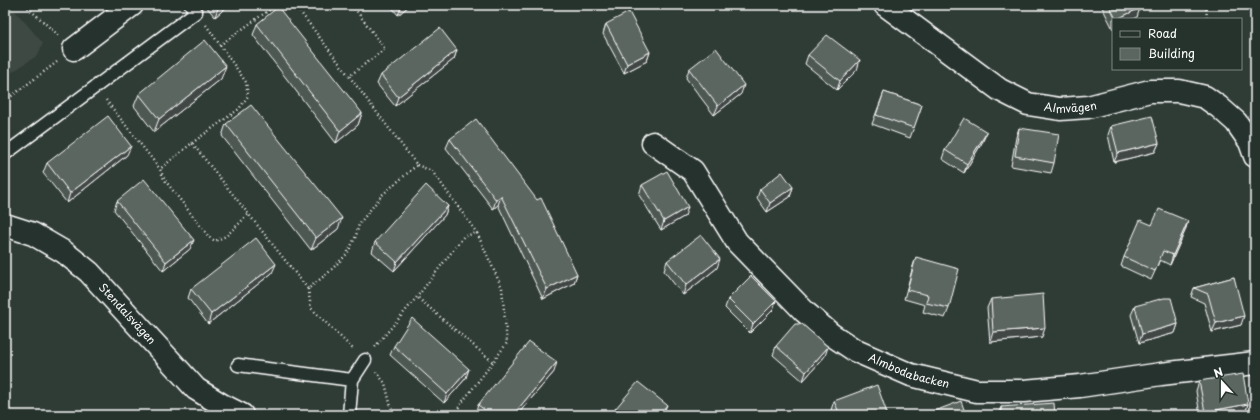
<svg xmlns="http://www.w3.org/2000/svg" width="1260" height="420" viewBox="0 0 1260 420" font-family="'Playpen Sans',sans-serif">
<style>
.built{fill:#3c4842}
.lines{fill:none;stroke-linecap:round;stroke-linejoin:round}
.service-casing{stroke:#fff;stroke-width:15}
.minor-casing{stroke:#fff;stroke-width:25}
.path{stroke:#fff;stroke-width:2.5;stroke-dasharray:1 3;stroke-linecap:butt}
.service{stroke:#26332d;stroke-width:12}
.minor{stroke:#26332d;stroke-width:22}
.wall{fill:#4e5853;stroke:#fff}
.shaded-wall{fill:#404744;stroke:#fff}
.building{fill:#5b6661;stroke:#fff}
.labels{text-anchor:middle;stroke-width:4;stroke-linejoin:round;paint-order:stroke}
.street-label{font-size:11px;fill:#fff;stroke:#26332d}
</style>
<rect width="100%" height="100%" fill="#2f3b35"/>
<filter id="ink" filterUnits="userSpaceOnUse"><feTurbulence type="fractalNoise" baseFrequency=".025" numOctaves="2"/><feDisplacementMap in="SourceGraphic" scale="8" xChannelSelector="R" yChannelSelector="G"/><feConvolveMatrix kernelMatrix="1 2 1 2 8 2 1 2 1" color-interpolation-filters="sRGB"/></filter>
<g filter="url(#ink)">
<path class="built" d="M 5,5 L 10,5 L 43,43 L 38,55 L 5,77 Z"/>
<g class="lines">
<g class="service-casing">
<path id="service" d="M 5,154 L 196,12 L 191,5
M 238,365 L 352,380
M 349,415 L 352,380 L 365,360"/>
</g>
<g class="minor-casing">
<g id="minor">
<path id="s1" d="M 885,5 L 1000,90 L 1028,104 L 1060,109 L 1088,107 L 1150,91 L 1179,91 L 1205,97 L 1219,107 L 1236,122 L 1250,142 L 1255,156"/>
<path d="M 74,49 L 132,5"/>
<path id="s2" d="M 653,143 L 693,171 L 737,242 L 805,312 L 832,335 L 856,351 L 911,375 L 977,391 L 1024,391 L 1080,386 L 1161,374 L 1255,363"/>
<path id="s3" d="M 5,225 L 33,234 L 64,252 L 89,272 L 196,389 L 222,405 L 242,415"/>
</g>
</g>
<path class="path" d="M 25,5 L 59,36
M 295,5 L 349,76 L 385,49 L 352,5
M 1206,5 L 1207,19
M 206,25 L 220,45 L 276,5
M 106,100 L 160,169
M 5,101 L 57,62
M 192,143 L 239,109 L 248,96 L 246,82 L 220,45
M 417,165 L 432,171 L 477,233
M 248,215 L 226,236 L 215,241 L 209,237 L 164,179 L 160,169 L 192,143 L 308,289 L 329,272 L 347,254 L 356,236 L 359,224 L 382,195 L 417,165 L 349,76
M 308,289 L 311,308 L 353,349
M 375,347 L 417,297 L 464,236 L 477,233 L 502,288 L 507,343 L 493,362 L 417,297
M 376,372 L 385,383 L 393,415
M 455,415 L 460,405 L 493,362"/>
<use href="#service" class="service"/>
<use href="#minor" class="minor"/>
</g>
<path class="wall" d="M 205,5 L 229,5 L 215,17 Z
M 390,5 L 410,5 L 398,15 Z
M 1101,5 L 1139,5 L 1137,17 L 1134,19 L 1113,19 L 1113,29 Z
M 257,24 L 362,113 L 358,125 L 336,143 L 253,35 Z
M 606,24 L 650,52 L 647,61 L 624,73 L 603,34 Z
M 457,50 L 454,59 L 395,106 L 377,84 L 381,75 Z
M 808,55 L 857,70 L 837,90 L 805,64 Z
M 689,69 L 741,94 L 714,115 L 686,78 Z
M 221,79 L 154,132 L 134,106 L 139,94 Z
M 884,92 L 922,105 L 910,138 L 872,124 Z
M 226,124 L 338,229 L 311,250 L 222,136 Z
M 1111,126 L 1159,143 L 1155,152 L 1114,162 L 1108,135 Z
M 1019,128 L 1054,163 L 1051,173 L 1011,166 L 1016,137 Z
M 450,139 L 577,274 L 574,283 L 543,299 L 498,205 L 493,209 L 446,148 Z
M 983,141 L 964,173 L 942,159 L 945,150 Z
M 127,155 L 67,203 L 43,173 L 47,163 Z
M 642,185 L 685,216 L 661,230 L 639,195 Z
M 793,187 L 790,197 L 767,212 L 757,198 L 760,189 Z
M 117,201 L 190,249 L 163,271 L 114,210 Z
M 448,206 L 445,215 L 394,271 L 372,252 L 375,242 Z
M 1188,221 L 1185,231 L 1170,265 L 1160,260 L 1151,280 L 1121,266 L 1124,257 L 1152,225 Z
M 916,257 L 949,308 L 945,318 L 923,312 L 925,305 L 904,299 L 913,266 Z
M 667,261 L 717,268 L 683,295 L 664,271 Z
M 272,273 L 208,324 L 188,298 L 191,289 Z
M 1234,277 L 1241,325 L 1212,332 L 1204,303 L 1191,297 L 1194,288 Z
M 728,299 L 773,310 L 750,333 L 725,308 Z
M 991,299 L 1042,337 L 990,342 L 987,308 Z
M 1135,306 L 1178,324 L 1175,333 L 1139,343 L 1131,315 Z
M 394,346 L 466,378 L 444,403 L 390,355 Z
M 776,346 L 825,356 L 803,381 L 773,355 Z
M 554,372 L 517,415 L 476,415 L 475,414 L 478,405 Z
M 1199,381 L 1248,404 L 1245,414 L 1237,415 L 1200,415 L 1196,391 Z
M 834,401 L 887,413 L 887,415 L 833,415 L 831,410 Z
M 1001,407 L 1055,415 L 998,415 Z"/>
<path class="shaded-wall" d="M 219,5 L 229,5 L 215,17 Z
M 402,5 L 410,5 L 398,15 Z
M 1140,8 L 1137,17 L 1134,19 L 1117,19 Z
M 457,50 L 454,59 L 395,106 L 398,97 Z
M 650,52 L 647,61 L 624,73 L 627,64 Z
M 860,60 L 857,70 L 837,90 L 840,81 Z
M 226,66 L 221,79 L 154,132 L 159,119 Z
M 744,85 L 741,94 L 714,115 L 718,106 Z
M 362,113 L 358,125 L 336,143 L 340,131 Z
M 987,132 L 983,141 L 964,173 L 967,164 Z
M 1159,143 L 1155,152 L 1114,162 L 1118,153 Z
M 131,146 L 127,155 L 67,203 L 70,193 Z
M 793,187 L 790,197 L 767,212 L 770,203 Z
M 501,196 L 498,205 L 493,209 L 496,200 Z
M 448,206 L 445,215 L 394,271 L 397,262 Z
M 688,207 L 685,216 L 661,230 L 664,221 Z
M 342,218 L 338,229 L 311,250 L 316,238 Z
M 1188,221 L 1185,231 L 1170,265 L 1173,255 Z
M 194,240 L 190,249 L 163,271 L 166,262 Z
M 720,259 L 717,268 L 683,295 L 686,285 Z
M 276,264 L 272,273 L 208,324 L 211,314 Z
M 577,274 L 574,283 L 543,299 L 547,289 Z
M 776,301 L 773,310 L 750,333 L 753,324 Z
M 1244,316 L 1241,325 L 1212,332 L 1216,323 Z
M 1178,324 L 1175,333 L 1139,343 L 1142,334 Z
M 1045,328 L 1042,337 L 990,342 L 993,332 Z
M 828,347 L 825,356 L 803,381 L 806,372 Z
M 557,362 L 554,372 L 517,415 L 513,415 Z
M 469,369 L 466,378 L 444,403 L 447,394 Z
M 1248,404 L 1245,414 L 1237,415 L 1204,415 L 1205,412 Z
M 667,405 L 663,414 L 659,415 Z"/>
<path class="building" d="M 1109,5 L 1139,5 L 1140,8 L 1117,19 L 1116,19 Z
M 278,7 L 362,113 L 340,131 L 257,24 Z
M 629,12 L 650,52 L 627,64 L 606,24 Z
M 440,28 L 457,50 L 398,97 L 381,75 Z
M 827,35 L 860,60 L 840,81 L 808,55 Z
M 205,40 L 226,66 L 159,119 L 139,94 Z
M 716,48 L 744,85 L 718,106 L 689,69 Z
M 884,92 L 922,105 L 914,128 L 876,115 Z
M 251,105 L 342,218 L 316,238 L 226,124 Z
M 108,116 L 131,146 L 70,193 L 47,163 Z
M 1152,116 L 1159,143 L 1118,153 L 1111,126 Z
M 964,118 L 987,132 L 967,164 L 945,150 Z
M 476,119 L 537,200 L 541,198 L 577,274 L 547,289 L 501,196 L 496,200 L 450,139 Z
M 1019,128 L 1059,134 L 1054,163 L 1015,156 Z
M 667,171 L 688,207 L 664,221 L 642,185 Z
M 782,172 L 793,187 L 770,203 L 760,189 Z
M 144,179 L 194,240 L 166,262 L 117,201 Z
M 426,185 L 448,206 L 397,262 L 375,242 Z
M 1159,209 L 1188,221 L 1173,255 L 1163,251 L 1155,271 L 1124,257 L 1140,220 L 1152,225 Z
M 701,235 L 720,259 L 686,285 L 667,261 Z
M 256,238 L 276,264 L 211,314 L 191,289 Z
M 916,257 L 959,269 L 949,308 L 926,303 L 928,295 L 907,290 Z
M 751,276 L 776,301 L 753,324 L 728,299 Z
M 1234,277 L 1244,316 L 1216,323 L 1208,294 L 1194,288 Z
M 1043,294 L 1045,328 L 993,332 L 991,299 Z
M 1164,298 L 1171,298 L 1178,324 L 1142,334 L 1135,306 Z
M 412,318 L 469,369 L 447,394 L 394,346 Z
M 795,324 L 802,324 L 828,347 L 806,372 L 776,346 Z
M 529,342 L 557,362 L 513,415 L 492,415 L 478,405 Z
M 1243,374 L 1248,404 L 1205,412 L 1199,381 Z
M 638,382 L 667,405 L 659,415 L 610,415 Z
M 877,385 L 887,413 L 881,415 L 840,415 L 834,401 Z
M 961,401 L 966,415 L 924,415 Z
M 1054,403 L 1055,415 L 1002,415 L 1001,407 Z"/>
</g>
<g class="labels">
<g class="street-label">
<text dy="4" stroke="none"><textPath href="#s1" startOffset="217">Almvägen</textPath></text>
<text dy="4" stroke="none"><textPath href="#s3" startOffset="154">Stendalsvägen</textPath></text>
<text dy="4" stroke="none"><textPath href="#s2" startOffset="351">Almbodabacken</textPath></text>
</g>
</g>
<rect width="1260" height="420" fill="none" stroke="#26332d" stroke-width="20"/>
<rect x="10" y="10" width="1240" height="400" fill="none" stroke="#fff" stroke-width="1.5" filter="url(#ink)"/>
<rect x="1112" y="18" width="130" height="52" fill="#26332d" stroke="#7d8581"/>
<rect x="1120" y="31" width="20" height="6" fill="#26332d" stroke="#7d8581"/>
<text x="1148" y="38" font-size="12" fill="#ffffff">Road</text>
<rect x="1120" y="48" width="20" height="12" fill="#5b6661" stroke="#7d8581"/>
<text x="1148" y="58" font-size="12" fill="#ffffff">Building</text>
<g transform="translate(1222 382) rotate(339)" stroke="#26332d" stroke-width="3" paint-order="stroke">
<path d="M0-3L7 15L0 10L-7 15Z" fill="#ffffff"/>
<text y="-6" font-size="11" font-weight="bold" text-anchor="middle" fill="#ffffff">N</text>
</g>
</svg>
